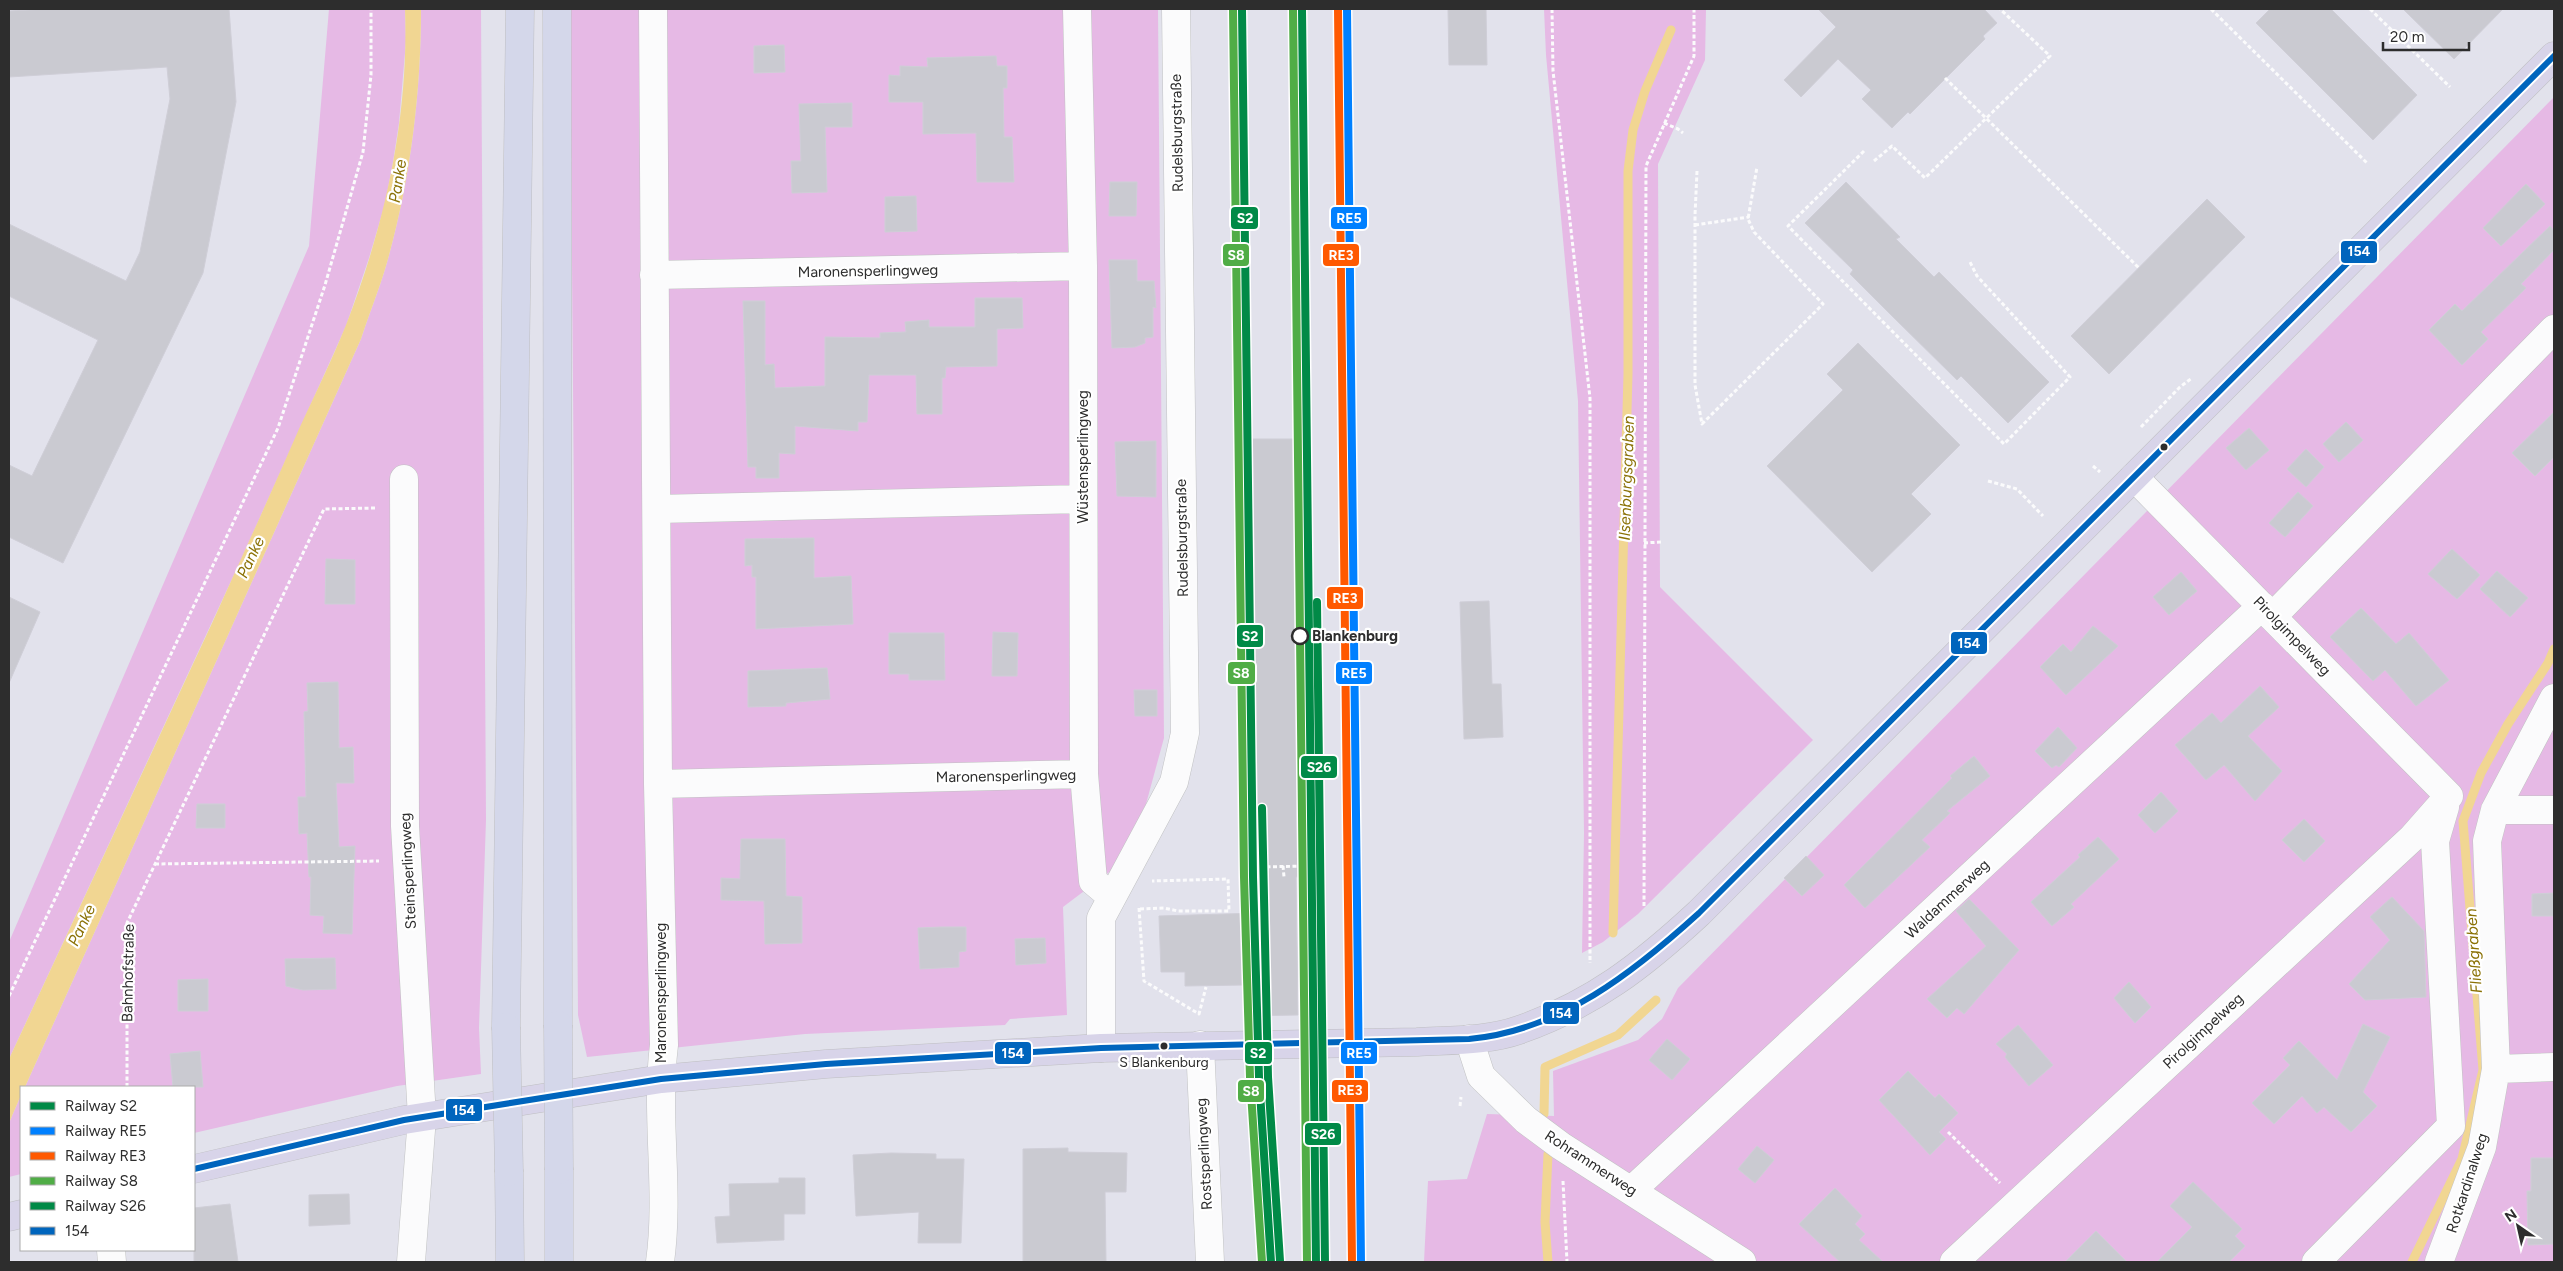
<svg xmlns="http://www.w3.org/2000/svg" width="2563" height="1271" viewBox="0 0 2563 1271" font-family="Figtree,sans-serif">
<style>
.green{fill:#e6b9e5}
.water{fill:#f1d692}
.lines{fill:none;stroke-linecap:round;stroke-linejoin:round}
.stream{stroke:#f1d692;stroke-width:9}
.building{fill:#cacad1;stroke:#cfced7}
.minor-casing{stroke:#c1c2c3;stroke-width:29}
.major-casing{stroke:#bfbfc2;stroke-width:29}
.highway-casing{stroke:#bfbfc2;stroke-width:29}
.path{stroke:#fbfbfc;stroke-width:3;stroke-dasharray:4 2.5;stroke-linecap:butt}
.minor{stroke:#fbfbfc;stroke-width:28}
.major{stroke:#d8d4e9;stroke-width:28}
.highway{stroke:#d4d7ea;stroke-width:28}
.highway-bridge-casing{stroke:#bfbfc2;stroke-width:29;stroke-linecap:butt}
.highway-bridge{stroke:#d4d7ea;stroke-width:28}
.bus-1-casing{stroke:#fff;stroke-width:10}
.bus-1{stroke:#0065bd;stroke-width:6}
.rail-1-casing{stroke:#fff;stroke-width:11}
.rail-2-casing{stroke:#fff;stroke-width:11}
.rail-3-casing{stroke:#fff;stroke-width:11}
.rail-4-casing{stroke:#fff;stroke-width:11}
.rail-5-casing{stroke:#fff;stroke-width:11}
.rail-1{stroke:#018a47;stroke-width:8}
.rail-2{stroke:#0080ff;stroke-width:8}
.rail-3{stroke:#ff5900;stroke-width:8}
.rail-4{stroke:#50ad46;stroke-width:8}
.rail-5{stroke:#018a47;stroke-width:8}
.bus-dot{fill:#2d2d2d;stroke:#fff;stroke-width:2}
.stop-dot{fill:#fff;stroke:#2d2d2d;stroke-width:2.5}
.labels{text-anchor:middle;stroke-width:4.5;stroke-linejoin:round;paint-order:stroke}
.bus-label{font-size:14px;fill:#2d2d2d;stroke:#fff}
.street-label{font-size:15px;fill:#2d2d2d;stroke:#fff}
.stop-label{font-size:15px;font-weight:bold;fill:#2d2d2d;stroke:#fff;text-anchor:start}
.water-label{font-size:16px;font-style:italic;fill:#8b7207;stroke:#fff}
.line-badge{stroke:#fff;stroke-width:2}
.badge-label{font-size:14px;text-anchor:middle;font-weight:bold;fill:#fff}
</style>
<rect width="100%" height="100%" fill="#e2e2ec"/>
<path class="green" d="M 329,9 L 405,9 L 406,41 L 399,123 L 393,162 L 385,204 L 369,258 L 346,326 L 239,564 L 9,1059 L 9,942 L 309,246 Z
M 421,9 L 481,9 L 486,820 L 479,1028 L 481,1074 L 397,1086 L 194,1133 L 194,1087 L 25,1087 L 361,339 C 369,314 379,290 386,266 C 410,183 421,95 421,9 Z
M 570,9 L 1158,9 L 1164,738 L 1146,804 L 1112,870 L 1063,907 L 1067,1015 L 1010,1019 L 1005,1025 L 805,1034 L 587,1057 L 578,1015 Z
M 1544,9 L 1706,9 L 1705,60 L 1658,164 L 1660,587 L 1813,740 L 1638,914 L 1603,942 L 1582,953 L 1584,833 L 1578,401 L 1546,55 Z
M 2554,97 L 2554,1262 L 1424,1262 L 1428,1181 L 1467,1179 L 1487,1114 L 1554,1116 L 1553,1071 L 1638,1040 L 1662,1019 L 1678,988 Z
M 21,1095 L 21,1174 L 9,1177 L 9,1123 Z"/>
<path class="water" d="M 405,9 L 421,9 C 421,95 410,183 386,266 C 379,290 369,314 361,339 L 25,1087 L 21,1087 L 21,1095 L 9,1123 L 9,1059 C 77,913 145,767 213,621 C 242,557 271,493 299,429 C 315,394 332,360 346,325 C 385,225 409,117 405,9 Z"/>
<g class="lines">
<path class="stream" d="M 1613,933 L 1628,374 L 1628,171 L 1633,130 L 1645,91 L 1671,30
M 1544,1114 L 1545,1067 L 1618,1035 L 1656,1000
M 1548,1262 L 1545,1222 L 1548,1154
M 2412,1262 L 2462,1159 L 2483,1070 L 2463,821 L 2481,773 L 2508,724 L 2548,663 L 2554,649"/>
</g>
<path class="building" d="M 48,9 L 229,9 L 236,102 L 203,273 L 63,563 L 9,537 L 9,465 L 32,476 L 98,340 L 9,296 L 9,224 L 126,281 L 140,252 L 170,99 L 167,67 L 9,77 L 9,11 Z
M 1448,9 L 1486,9 L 1487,65 L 1449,65 Z
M 1818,9 L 1984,9 L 1997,23 L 1983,36 L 1985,39 L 1910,114 L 1908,112 L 1892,128 L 1862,99 L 1871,90 L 1838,59 L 1801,97 L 1784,80 L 1836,27 Z
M 2270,9 L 2331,9 L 2417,95 L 2373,140 L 2256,23 Z
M 2403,9 L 2503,9 L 2454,59 Z
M 784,45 L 785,72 L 754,73 L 754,46 Z
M 996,56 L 997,66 L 1007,66 L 1007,88 L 1003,88 L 1004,137 L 1012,137 L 1014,182 L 977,182 L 976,133 L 923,134 L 923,102 L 889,102 L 889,75 L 900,76 L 900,66 L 928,67 L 927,58 Z
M 852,103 L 852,127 L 825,127 L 827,192 L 792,193 L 791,161 L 801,161 L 799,104 Z
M 1110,182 L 1137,182 L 1136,216 L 1109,216 Z
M 1846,182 L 1900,237 L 1896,239 L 1934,277 L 1939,272 L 2049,382 L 2008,423 L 1961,376 L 1957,380 L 1888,312 L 1850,274 L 1853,270 L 1805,223 Z
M 2526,184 L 2545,204 L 2501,246 L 2483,228 Z
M 916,196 L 917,231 L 885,232 L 885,197 Z
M 2207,199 L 2245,237 L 2109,374 L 2071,336 Z
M 2550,226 L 2554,231 L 2554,250 L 2521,284 L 2526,288 L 2481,332 L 2488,339 L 2462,365 L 2429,330 L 2455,304 L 2462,311 Z
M 1109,260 L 1137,260 L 1137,281 L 1154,281 L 1156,308 L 1153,307 L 1153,337 L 1145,338 L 1145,343 L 1135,347 L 1112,348 Z
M 975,298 L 1022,298 L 1023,328 L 997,329 L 997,366 L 946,367 L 945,378 L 942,378 L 942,414 L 917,414 L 916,375 L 869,375 L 867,422 L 858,422 L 858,431 L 795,426 L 795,454 L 779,453 L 779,478 L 756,478 L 756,467 L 748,467 L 743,301 L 765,301 L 765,365 L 774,364 L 775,388 L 825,386 L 825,337 L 880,338 L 880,333 L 906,332 L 905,322 L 929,320 L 929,327 L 975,327 Z
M 1858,343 L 1960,445 L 1911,494 L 1931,514 L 1872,572 L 1767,466 L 1843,390 L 1827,374 Z
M 2554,412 L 2554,457 L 2535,476 L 2512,453 Z
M 2346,422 L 2363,440 L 2339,462 L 2323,444 Z
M 2249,428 L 2269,450 L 2246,470 L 2226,448 Z
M 1252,439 L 1300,439 L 1308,877 L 1296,877 L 1298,1015 L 1244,1016 L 1243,985 L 1185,986 L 1185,972 L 1161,972 L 1159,916 L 1258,913 Z
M 1156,441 L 1156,497 L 1117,496 L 1115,442 Z
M 2306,449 L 2324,467 L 2306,487 L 2287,469 Z
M 2298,492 L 2313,506 L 2285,537 L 2269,523 Z
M 814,538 L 814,578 L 851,576 L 853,624 L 756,629 L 756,577 L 752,577 L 752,565 L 745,566 L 745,539 Z
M 2452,549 L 2480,575 L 2457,599 L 2428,574 Z
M 326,559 L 355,560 L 355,604 L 325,604 Z
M 2497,571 L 2528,598 L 2510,617 L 2480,589 Z
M 2181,572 L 2197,591 L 2169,615 L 2153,597 Z
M 9,597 L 40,612 L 9,683 Z
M 1489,601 L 1492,684 L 1501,684 L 1503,737 L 1464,739 L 1460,602 Z
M 2361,608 L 2396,644 L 2409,633 L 2449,680 L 2416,706 L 2385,670 L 2373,681 L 2330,637 Z
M 2093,626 L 2118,646 L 2066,695 L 2040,667 L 2063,644 L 2071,652 Z
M 993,632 L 1018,633 L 1017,676 L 992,676 Z
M 889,633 L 944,633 L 945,680 L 909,680 L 909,674 L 889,674 Z
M 827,668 L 830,699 L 786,703 L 786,706 L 748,707 L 748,671 Z
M 338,682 L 339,748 L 353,747 L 354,783 L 336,783 L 339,847 L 355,846 L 352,934 L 323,933 L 324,916 L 310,915 L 311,877 L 309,877 L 307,833 L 299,834 L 298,797 L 306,797 L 304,712 L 308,711 L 307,683 Z
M 2260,686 L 2279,707 L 2248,736 L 2282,771 L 2255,801 L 2224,765 L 2206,780 L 2175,745 L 2212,713 L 2221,723 Z
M 1134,690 L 1157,690 L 1157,716 L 1135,716 Z
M 2058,727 L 2077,748 L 2059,767 L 2056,765 L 2052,768 L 2035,751 Z
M 1974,756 L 1990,776 L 1947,811 L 1950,813 L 1922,840 L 1930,847 L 1865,908 L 1844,885 L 1952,778 L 1950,776 Z
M 2161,792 L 2178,811 L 2155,833 L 2138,815 Z
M 197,804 L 225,804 L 225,828 L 196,828 Z
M 2304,819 L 2325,841 L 2304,862 L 2282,840 Z
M 2098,837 L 2119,859 L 2071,904 L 2074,907 L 2052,926 L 2031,902 L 2080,857 L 2078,855 Z
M 741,839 L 785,839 L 786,896 L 802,897 L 802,943 L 765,944 L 764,901 L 721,900 L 721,878 L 740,879 Z
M 1806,856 L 1824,875 L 1802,896 L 1784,878 Z
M 2554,893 L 2554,916 L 2532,916 L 2532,894 Z
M 2392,897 L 2424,931 L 2426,997 L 2365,1000 L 2349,984 L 2390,940 L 2370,917 Z
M 1969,899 L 2019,950 L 1964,1014 L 1957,1008 L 1947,1018 L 1927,999 L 1986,946 L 1956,911 Z
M 941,927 L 966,927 L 966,951 L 959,952 L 959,967 L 920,969 L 918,928 Z
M 1045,938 L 1046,963 L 1016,965 L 1015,939 Z
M 335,958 L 336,989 L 303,990 L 286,986 L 285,959 Z
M 208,979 L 208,1011 L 178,1011 L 178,980 Z
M 2129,982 L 2151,1007 L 2135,1023 L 2114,998 Z
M 2363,1024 L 2390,1037 L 2363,1092 L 2377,1106 L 2351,1132 L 2324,1107 L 2317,1113 L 2302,1096 L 2274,1124 L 2252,1103 L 2290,1065 L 2283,1058 L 2299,1041 L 2337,1080 Z
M 2018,1025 L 2053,1065 L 2029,1086 L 2005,1057 L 2007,1054 L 1996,1044 Z
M 1667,1039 L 1690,1059 L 1672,1080 L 1649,1060 Z
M 200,1051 L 203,1087 L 173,1087 L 170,1054 Z
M 1908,1071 L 1935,1098 L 1939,1094 L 1958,1113 L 1939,1132 L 1946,1139 L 1930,1155 L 1879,1100 Z
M 1757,1146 L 1774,1160 L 1755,1183 L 1738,1169 Z
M 1068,1148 L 1068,1152 L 1127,1153 L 1126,1192 L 1105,1192 L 1106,1262 L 1023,1262 L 1023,1149 Z
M 891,1153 L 936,1154 L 936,1159 L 964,1159 L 961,1243 L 918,1243 L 919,1212 L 856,1216 L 853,1155 Z
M 2531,1158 L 2554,1158 L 2554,1244 L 2528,1245 L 2527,1191 L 2531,1191 Z
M 779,1178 L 805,1178 L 805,1214 L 784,1214 L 784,1240 L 717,1243 L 715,1217 L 730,1216 L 729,1184 L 779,1183 Z
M 2193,1182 L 2242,1229 L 2235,1236 L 2245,1246 L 2229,1262 L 2157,1262 L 2192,1227 L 2170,1206 Z
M 1835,1188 L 1862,1216 L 1855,1224 L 1865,1234 L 1859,1240 L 1883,1262 L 1840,1262 L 1799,1224 Z
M 349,1194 L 350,1224 L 309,1226 L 309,1195 Z
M 230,1204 L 238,1262 L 194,1262 L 194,1208 Z
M 2096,1231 L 2127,1262 L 2065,1262 Z"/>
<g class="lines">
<g class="minor-casing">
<path id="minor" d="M 653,9 L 658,784 L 664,1045 C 655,1117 670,1190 660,1262
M 1077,9 L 1083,266 L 1084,774 L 1093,881 L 1112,897
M 654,275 L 1083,266
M 404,479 L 405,826 L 422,1117 L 411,1262
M 657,509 L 1083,499
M 2272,617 L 2554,329
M 658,784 L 1084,774
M 2495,810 L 2554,810
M 1469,1039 L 1481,1076 L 1526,1120 L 1561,1146 L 1742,1262
M 1200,1045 L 1210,1262
M 1101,1048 L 1101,918 L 1174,782 L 1185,733 L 1176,9
M 2496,1069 L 2554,1067
M 1632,1190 L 2262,606
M 111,1250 L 112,1262
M 1954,1262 L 2412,838 L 2449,796 L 2134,477
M 2316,1262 L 2451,1126 L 2435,841 L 2445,807
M 2439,1262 L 2482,1147 L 2496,1069 L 2487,841 L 2495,810 L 2554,698"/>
</g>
<g class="major-casing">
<path id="major" d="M 194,1169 L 404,1120 L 661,1079 L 826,1064 L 1101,1048 L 1417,1042 C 1450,1040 1488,1041 1519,1030 C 1593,1004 1643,965 1699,913 L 2554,56
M 9,1217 L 21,1214"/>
</g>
<g class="highway-casing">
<path id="highway" d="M 557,9 L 558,1025
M 506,1027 L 520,9
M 559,1170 L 559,1262
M 509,1172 L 510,1262"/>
</g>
<path class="path" d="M 1552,9 L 1553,71 L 1590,398 L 1590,963
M 2211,9 L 2367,163
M 2370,9 L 2450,87
M 1945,78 L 2139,268
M 1664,123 L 1678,129 L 1683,133
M 1864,151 L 1788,226 L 2004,444 L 2070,377 L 1977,276 L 1970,262
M 1874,161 L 1892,146 L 1925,178 L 2050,56 L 2000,9
M 1697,171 L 1695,215 L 1695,385 L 1702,424 L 1823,304 L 1754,232 L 1748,219 L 1757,167
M 1695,225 L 1749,217
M 2141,427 L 2180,387 L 2192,378
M 2093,466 L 2100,472
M 1988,481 L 2017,489 L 2043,516
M 1644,543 L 1661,542
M 155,864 L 379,861
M 1283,866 L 1284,877
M 1260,867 L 1308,866
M 1267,867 L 1268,927
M 1644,906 L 1646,166 L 1694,56 L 1694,9
M 1139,908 L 1144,981 L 1199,1014 L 1206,987
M 1140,909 L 1164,908 L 1178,911 L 1229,911 L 1228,879 L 1152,881
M 9,996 L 278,428 L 325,285 L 363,152 L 371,75 L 371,9
M 127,1087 L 127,923 L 324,509 L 376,508
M 1460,1106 L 1461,1097
M 1948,1132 L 2000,1183
M 1563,1181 L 1567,1262"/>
<use href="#minor" class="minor"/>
<use href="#major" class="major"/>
<use href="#highway" class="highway"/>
<g class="highway-bridge-casing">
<path id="highway-bridge" d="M 558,1025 L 559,1170
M 506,1027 L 509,1172"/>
</g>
<use href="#highway-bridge" class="highway-bridge"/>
<g class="bus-1-casing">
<path id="bus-1" d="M 194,1169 L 404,1120 L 661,1079 L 826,1064 L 1101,1048 L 1469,1039 C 1560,1031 1634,972 1699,913 L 2554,56"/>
</g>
<use href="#bus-1" class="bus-1"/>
<g class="rail-1-casing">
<path id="rail-1" d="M 1242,9 L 1253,877 L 1259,1077 L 1271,1262
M 1302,9 L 1316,1262"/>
</g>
<g class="rail-2-casing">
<path id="rail-2" d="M 1347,9 L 1361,1262"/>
</g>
<g class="rail-3-casing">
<path id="rail-3" d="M 1338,9 L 1352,1262"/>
</g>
<g class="rail-4-casing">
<path id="rail-4" d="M 1233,9 L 1244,877 L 1250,1077 L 1262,1262
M 1293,9 L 1307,1262"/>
</g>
<g class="rail-5-casing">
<path id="rail-5" d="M 1317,602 L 1325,1262
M 1262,808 L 1268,1077 L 1280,1261"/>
</g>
<use href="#rail-1" class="rail-1"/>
<use href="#rail-2" class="rail-2"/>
<use href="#rail-3" class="rail-3"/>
<use href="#rail-4" class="rail-4"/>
<use href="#rail-5" class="rail-5"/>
</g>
<g class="bus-dot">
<circle cx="2164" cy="447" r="4.5"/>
<circle cx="1164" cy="1046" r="4.5"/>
</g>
<circle class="stop-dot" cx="1300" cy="636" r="8"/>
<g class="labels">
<g class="bus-label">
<text x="1164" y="1067">S Blankenburg</text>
</g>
<g class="street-label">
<text transform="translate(1177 133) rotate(-91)" y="5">Rudelsburgstraße</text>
<text transform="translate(868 271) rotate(-1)" y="5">Maronensperlingweg</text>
<text transform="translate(1083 457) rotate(-90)" y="5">Wüstensperlingweg</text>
<text transform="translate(1182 538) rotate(-91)" y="5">Rudelsburgstraße</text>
<text transform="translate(2292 636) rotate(46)" y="5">Pirolgimpelweg</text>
<text transform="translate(1006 776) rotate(-1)" y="5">Maronensperlingweg</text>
<text transform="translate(408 871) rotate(-93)" y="5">Steinsperlingweg</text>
<text transform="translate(1947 899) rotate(-43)" y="5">Waldammerweg</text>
<text transform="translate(128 973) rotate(-89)" y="5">Bahnhofstraße</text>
<text transform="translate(661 993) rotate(-90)" y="5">Maronensperlingweg</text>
<text transform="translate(2203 1031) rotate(-43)" y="5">Pirolgimpelweg</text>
<text transform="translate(1204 1154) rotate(-93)" y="5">Rostsperlingweg</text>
<text transform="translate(1591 1163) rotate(33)" y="5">Rohrammerweg</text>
<text transform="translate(2467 1183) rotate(-72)" y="5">Rotkardinalweg</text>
</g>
<g class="stop-label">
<text x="1312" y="641">Blankenburg</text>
</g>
<g class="water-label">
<text transform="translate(397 181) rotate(-81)" y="6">Panke</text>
<text transform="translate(1626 478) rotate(-88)" y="6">Ilsenburgsgraben</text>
<text transform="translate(250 557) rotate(-65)" y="6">Panke</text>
<text transform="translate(81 925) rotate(-65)" y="6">Panke</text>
<text transform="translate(2473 951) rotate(-94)" y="6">Fließgraben</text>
</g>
</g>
<g class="line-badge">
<rect x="1330" y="206" width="38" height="24" rx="5" fill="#0080ff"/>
<rect x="1230" y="206" width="29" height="24" rx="5" fill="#018a47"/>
<rect x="2340" y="240" width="38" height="24" rx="5" fill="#0065bd"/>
<rect x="1322" y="243" width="38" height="24" rx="5" fill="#ff5900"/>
<rect x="1222" y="243" width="28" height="24" rx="5" fill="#50ad46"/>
<rect x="1326" y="586" width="38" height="24" rx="5" fill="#ff5900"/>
<rect x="1236" y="624" width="28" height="24" rx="5" fill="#018a47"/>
<rect x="1950" y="631" width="38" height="24" rx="5" fill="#0065bd"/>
<rect x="1335" y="661" width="38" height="24" rx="5" fill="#0080ff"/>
<rect x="1227" y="661" width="29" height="24" rx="5" fill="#50ad46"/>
<rect x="1300" y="755" width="38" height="24" rx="5" fill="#018a47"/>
<rect x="1542" y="1001" width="38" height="24" rx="5" fill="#0065bd"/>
<rect x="994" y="1041" width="38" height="24" rx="5" fill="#0065bd"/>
<rect x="1340" y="1041" width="38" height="24" rx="5" fill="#0080ff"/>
<rect x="1244" y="1041" width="29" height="24" rx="5" fill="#018a47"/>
<rect x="1331" y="1079" width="38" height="24" rx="5" fill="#ff5900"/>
<rect x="1237" y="1079" width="28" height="24" rx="5" fill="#50ad46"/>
<rect x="445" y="1098" width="38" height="24" rx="5" fill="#0065bd"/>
<rect x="1304" y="1122" width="38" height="24" rx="5" fill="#018a47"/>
</g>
<g class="badge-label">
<text x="1349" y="223">RE5</text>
<text x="1245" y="223">S2</text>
<text x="2359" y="256">154</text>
<text x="1341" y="260">RE3</text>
<text x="1236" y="260">S8</text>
<text x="1345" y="603">RE3</text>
<text x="1250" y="641">S2</text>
<text x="1969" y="648">154</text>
<text x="1354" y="678">RE5</text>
<text x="1241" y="678">S8</text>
<text x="1319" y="772">S26</text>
<text x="1561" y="1018">154</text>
<text x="1013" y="1058">154</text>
<text x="1359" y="1058">RE5</text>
<text x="1258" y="1058">S2</text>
<text x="1350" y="1095">RE3</text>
<text x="1251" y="1096">S8</text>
<text x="464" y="1115">154</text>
<text x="1323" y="1139">S26</text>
</g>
<rect width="2563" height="1271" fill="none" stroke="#2d2d2d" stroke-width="20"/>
<rect x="20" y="1086" width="175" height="165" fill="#ffffff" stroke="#ababab"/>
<rect x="30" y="1102" width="25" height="8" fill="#018a47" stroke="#ababab"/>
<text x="65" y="1111" font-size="15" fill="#2d2d2d">Railway S2</text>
<rect x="30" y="1127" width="25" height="8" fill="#0080ff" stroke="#ababab"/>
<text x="65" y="1136" font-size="15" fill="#2d2d2d">Railway RE5</text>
<rect x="30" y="1152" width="25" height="8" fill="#ff5900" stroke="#ababab"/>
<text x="65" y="1161" font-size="15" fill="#2d2d2d">Railway RE3</text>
<rect x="30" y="1177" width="25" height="8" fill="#50ad46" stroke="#ababab"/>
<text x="65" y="1186" font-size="15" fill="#2d2d2d">Railway S8</text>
<rect x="30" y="1202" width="25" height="8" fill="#018a47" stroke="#ababab"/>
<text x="65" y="1211" font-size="15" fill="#2d2d2d">Railway S26</text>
<rect x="30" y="1227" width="25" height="8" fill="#0065bd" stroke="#ababab"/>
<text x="65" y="1236" font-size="15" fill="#2d2d2d">154</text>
<g transform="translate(2518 1226) rotate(326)" stroke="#ffffff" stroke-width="4" paint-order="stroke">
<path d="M0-4L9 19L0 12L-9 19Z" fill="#2d2d2d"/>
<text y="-8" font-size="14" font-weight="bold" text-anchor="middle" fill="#2d2d2d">N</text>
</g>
<path d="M2383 42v8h86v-8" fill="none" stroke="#2d2d2d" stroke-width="2.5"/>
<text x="2390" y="42" font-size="15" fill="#2d2d2d" stroke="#ffffff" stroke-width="4" paint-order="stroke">20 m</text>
</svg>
